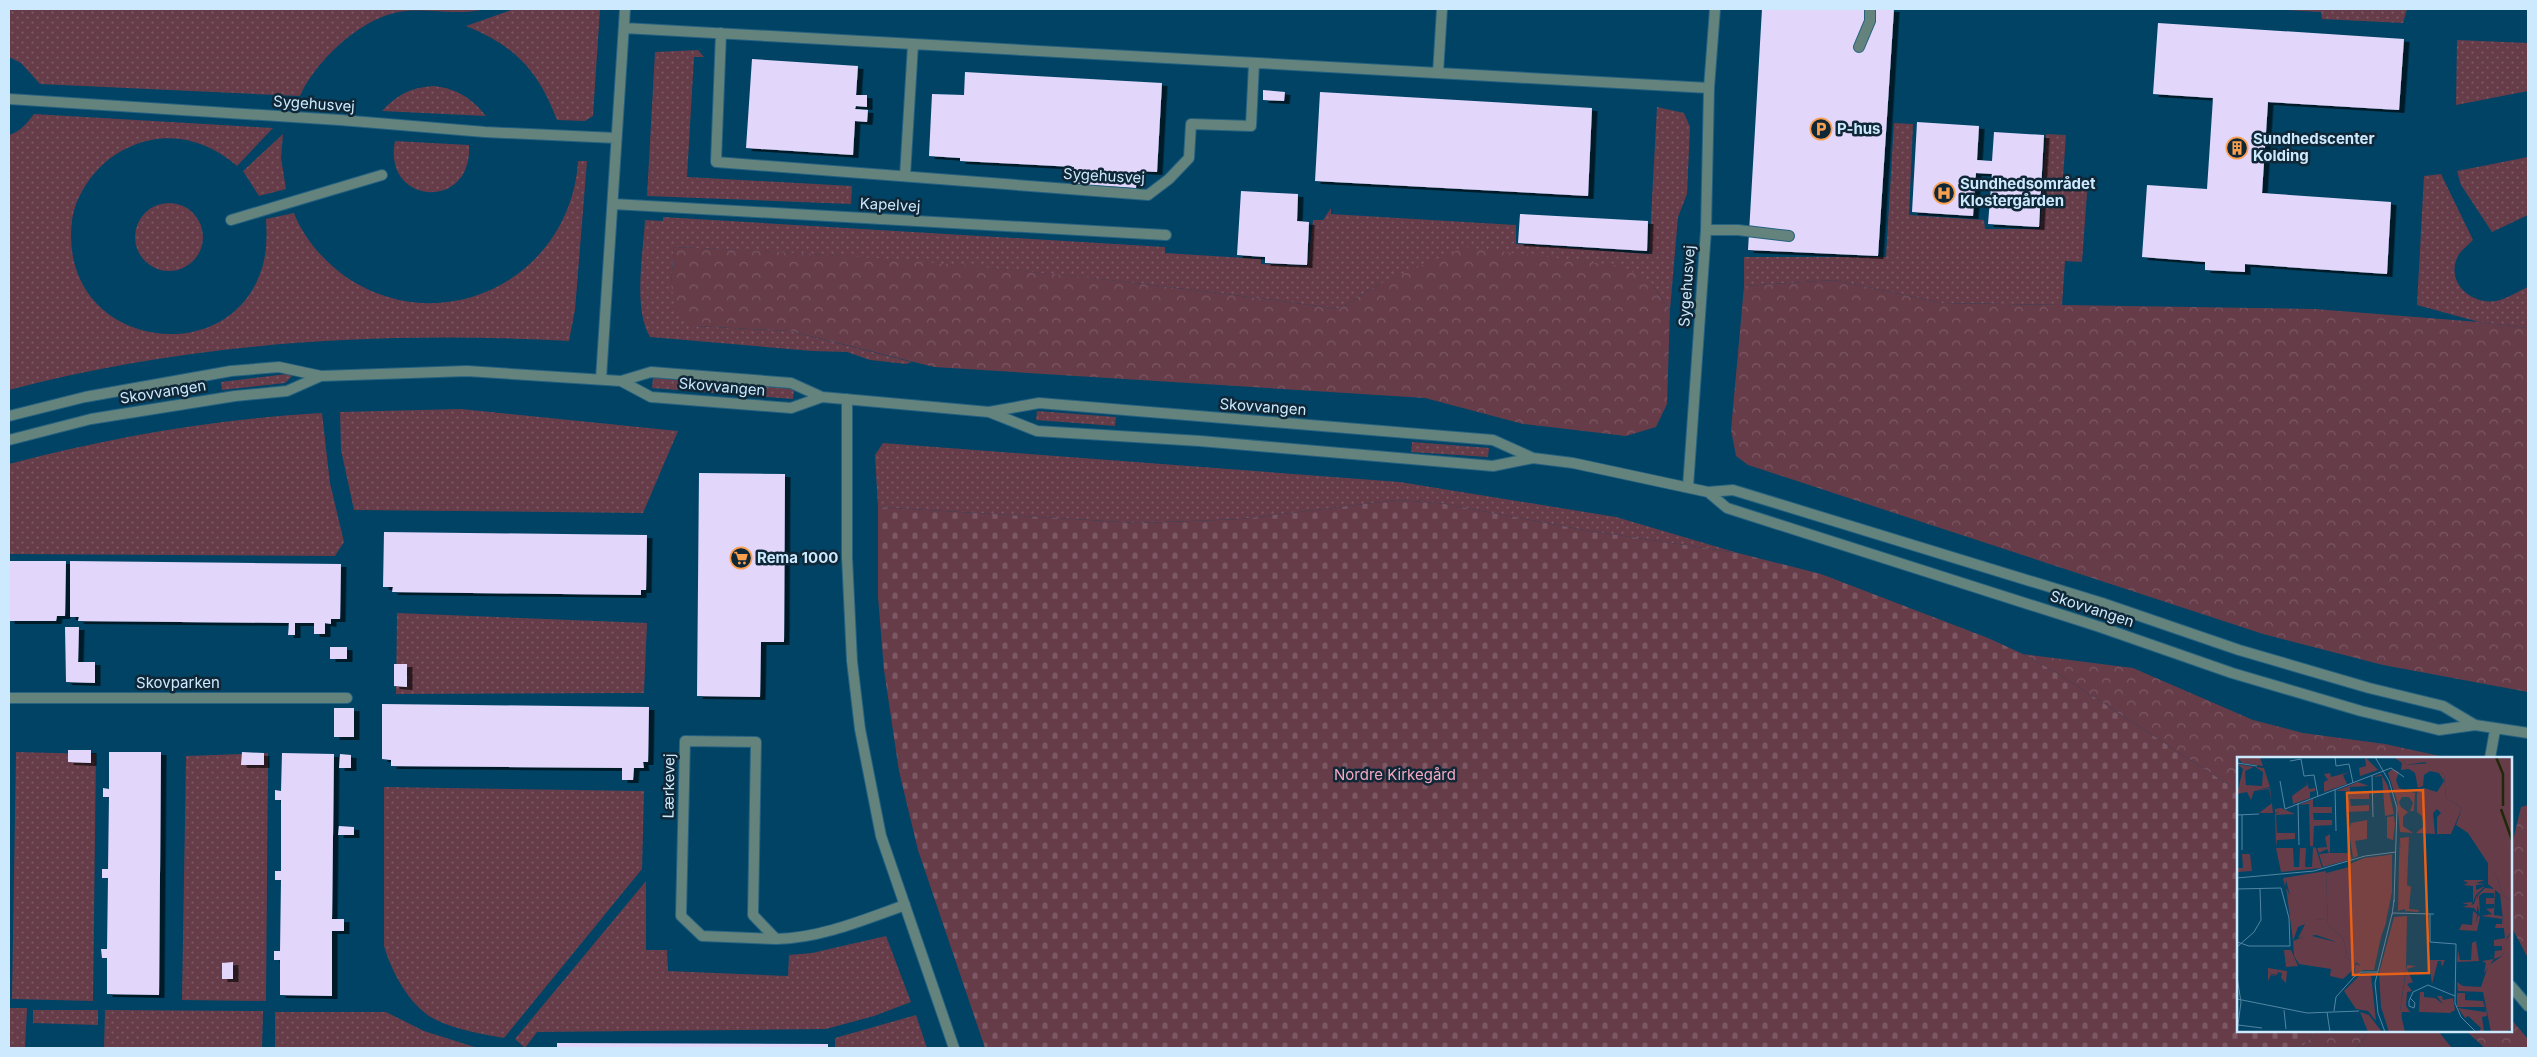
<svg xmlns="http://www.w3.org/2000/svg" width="2537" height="1057" viewBox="0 0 2537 1057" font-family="Inter,sans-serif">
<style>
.grass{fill:url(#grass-dots)}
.forest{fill:url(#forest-crowns)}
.cemetery{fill:url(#cemetery-stones)}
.garden{fill:#663c49}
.building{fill:#e2d6fb;filter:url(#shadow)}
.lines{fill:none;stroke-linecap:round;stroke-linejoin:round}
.service-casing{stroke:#256181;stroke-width:12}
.minor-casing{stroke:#256181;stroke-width:12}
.tertiary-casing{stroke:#256181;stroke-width:12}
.service{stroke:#63837c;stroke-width:10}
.minor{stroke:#63837c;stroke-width:10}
.tertiary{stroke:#63837c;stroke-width:10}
.labels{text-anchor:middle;stroke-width:5;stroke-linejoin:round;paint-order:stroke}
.street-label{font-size:15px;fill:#cce9fe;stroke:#0f2737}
.poi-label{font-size:15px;font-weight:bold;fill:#cce9fe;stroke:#0f2737;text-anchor:start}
.park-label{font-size:15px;fill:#f6aac1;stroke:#0f2737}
.inset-river{fill:none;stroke:#212808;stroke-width:2.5}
.inset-road{fill:none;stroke:#5285a2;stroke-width:1}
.view{fill:#e76018;fill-opacity:0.15;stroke:#e76018;stroke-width:2.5}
.inset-edge{fill:none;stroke:#cce9fe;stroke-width:2.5}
</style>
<defs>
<pattern id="grass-dots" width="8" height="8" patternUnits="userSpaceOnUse" patternTransform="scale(1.25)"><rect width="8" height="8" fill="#663c49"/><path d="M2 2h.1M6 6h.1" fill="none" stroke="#7b5864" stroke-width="1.8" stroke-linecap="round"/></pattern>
<pattern id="forest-crowns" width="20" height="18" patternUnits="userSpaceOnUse" patternTransform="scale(1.25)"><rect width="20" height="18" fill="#663c49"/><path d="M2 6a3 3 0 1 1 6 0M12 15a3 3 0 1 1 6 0" fill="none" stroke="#7b5864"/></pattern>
<pattern id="cemetery-stones" width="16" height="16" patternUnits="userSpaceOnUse" patternTransform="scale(1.25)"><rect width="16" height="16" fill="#663c49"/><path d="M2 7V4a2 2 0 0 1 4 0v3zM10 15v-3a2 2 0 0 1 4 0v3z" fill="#7b5864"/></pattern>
<filter id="shadow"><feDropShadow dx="5.5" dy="3" stdDeviation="0" flood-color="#0009"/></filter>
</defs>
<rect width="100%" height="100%" fill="#004365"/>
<path class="grass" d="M 9,9 L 485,9 C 453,17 424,6 394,13 C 357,22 315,62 300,96 L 40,84 L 21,63 L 9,57 Z
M 514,9 L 600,9 L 593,116 L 585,121 L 557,120 C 538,70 515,46 466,26 Z
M 2270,9 L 2407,9 L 2403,23 L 2322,19 L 2321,12 Z
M 2457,40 L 2528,43 L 2528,91 L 2456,105 Z
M 698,50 L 704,57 L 694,57 L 687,177 L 852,186 L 851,204 L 647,196 L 655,52 Z
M 435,86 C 457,89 472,98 486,116 L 382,111 C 398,94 412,87 435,86 Z
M 1657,107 L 1684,113 L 1690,127 L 1687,194 L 1678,217 L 1670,310 L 1651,283 L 1379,284 L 1339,309 C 1119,278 897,256 674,247 L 671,284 L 695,326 L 790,331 L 912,362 L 906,364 L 870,360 L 847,352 L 812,351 L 650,337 C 633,309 643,254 645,220 L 663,221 L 663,217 L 1165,247 L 1165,253 L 1261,259 L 1261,264 L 1308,266 L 1313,220 L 1323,220 L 1331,208 L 1331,214 L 1516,225 L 1516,244 L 1649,254 Z
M 34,114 L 273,128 L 237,166 C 207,140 169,130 132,146 C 105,157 87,178 76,204 C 70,221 70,239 73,257 C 91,351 230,363 261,271 C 267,254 267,237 266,219 L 294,213 C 304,239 324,261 346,277 C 444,343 571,277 578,161 L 587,161 L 575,310 L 569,341 C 381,331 191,342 9,390 L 9,135 C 20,132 27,123 34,114 Z
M 1894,123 L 1913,124 L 1909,215 L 1984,220 L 1985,229 L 2040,229 L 2046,134 L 2066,135 L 2063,178 L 2088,180 L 2082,262 L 2065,261 L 2062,305 L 1942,303 L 1834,280 L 1744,286 L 1744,257 L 1886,257 Z
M 283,134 L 281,158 L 286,189 L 259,196 L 243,171 Z
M 395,141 L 469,145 C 473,212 382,205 395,141 Z
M 2528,157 L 2528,215 L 2492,232 L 2461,185 L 2457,171 Z
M 2441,174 L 2473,240 C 2469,244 2463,249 2459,254 C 2444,280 2469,305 2496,301 C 2507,299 2518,291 2528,287 L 2528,328 L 2479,322 L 2417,305 L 2424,176 Z
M135 237a34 34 0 1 1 68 0a34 34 0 1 1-68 0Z
M 295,373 L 285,383 L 222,390 L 221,382 Z
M 653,378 L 794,389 L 793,399 L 652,388 Z
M 461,409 L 678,431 L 643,513 L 354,510 L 341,450 L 340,412 Z
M 1037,411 L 1116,417 L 1115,426 L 1036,420 Z
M 322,413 L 330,483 L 344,542 L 335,556 L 9,554 L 9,464 C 111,437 216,419 322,413 Z
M 1412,442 L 1489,448 L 1488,457 L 1411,452 Z
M 883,443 L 1400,482 L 1616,517 L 1738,553 L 1584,530 L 1439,503 L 1397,500 L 1242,519 L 1138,523 L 878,507 L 875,455 Z
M 397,613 L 647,623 L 644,693 L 396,694 Z
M 16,752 L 96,754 L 93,1001 L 12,999 Z
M 268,753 L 266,1001 L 182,1000 L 186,756 Z
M 384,787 L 644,791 L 642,869 L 504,1038 C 482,1034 457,1030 436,1020 C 410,1007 392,973 384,946 Z
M 646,881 L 646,950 L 667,950 L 668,971 L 788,976 L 789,955 L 812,953 L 886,936 L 911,1002 L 874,1016 L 826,1029 L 537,1032 L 525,1048 L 515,1039 Z
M 9,1008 L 27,1008 L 25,1048 L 9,1048 Z
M 33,1010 L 98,1010 L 98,1025 L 33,1023 Z
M 105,1010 L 263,1011 L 262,1048 L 104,1048 Z
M 275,1012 L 386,1012 L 424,1031 L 478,1048 L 275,1048 Z
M 916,1015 L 927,1048 L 835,1048 L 835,1038 Z"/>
<path class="forest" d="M 674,247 C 897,255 1118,278 1339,309 L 1379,284 L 1465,247 L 1622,266 L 1651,283 L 1670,310 L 1667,404 L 1656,427 L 1626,436 L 1523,424 L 1425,398 L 934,367 L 790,331 L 695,326 L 676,312 L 671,284 Z
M 1834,280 L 1942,303 L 2315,309 L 2479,322 L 2528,328 L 2528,692 L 2383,665 L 2263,634 L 1748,465 L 1736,456 L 1731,430 L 1744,286 Z
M 2023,654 L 2133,668 L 2253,720 L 2303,733 L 2385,744 L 2449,758 L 2238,758 L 2238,791 L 2057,673 Z
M 2528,805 L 2528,958 L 2511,926 L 2511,849 L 2521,807 Z
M 2511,1019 L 2528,1039 L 2528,1048 L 2485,1048 L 2466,1031 L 2511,1031 Z
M 2316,1031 L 2369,1031 L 2357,1048 L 2301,1048 Z"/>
<path class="cemetery" d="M 1397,500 L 1439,503 L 1584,530 L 1738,553 L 1821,574 L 1988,638 L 2023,654 L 2057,673 L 2238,791 L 2238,1031 L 2316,1031 L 2301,1048 L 985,1048 L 918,850 L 899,771 L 884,670 L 878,597 L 878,507 L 1138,523 L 1242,519 Z"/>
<path class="garden" d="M 2369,1031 L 2438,1031 L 2452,1048 L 2357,1048 Z"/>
<path class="building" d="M 1762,9 L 1894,9 L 1878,256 L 1748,250 Z
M 2158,23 L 2404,39 L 2399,110 L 2268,102 L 2262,193 L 2391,202 L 2387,274 L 2245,264 L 2245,272 L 2205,270 L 2205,262 L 2142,257 L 2147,185 L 2207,189 L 2213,98 L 2153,94 Z
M 752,59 L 858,66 L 856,95 L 867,95 L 867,107 L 856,106 L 855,109 L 868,110 L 867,122 L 855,121 L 853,155 L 746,148 Z
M 965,72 L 1162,83 L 1157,172 L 1137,171 L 1136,188 L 1073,184 L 1074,167 L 960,161 L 960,158 L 929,156 L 932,94 L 964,95 Z
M 1263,90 L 1285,92 L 1284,101 L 1263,100 Z
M 1320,92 L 1592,108 L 1588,196 L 1315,181 Z
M 1917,122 L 1979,126 L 1977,160 L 1992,161 L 1994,132 L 2044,135 L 2039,227 L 1988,224 L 1992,174 L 1976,173 L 1973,216 L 1912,212 Z
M 1241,191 L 1298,194 L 1297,221 L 1309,222 L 1307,265 L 1265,263 L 1265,257 L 1237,255 Z
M 1520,214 L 1648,221 L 1647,251 L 1518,243 Z
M 699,473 L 785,474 L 784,642 L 761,642 L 760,697 L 697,696 Z
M 384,532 L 647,535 L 646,590 L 641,590 L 641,595 L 392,592 L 393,587 L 383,587 Z
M 9,561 L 66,561 L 65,616 L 57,616 L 56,621 L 9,621 Z
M 70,561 L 341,564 L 340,619 L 331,619 L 331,624 L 325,623 L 325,634 L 314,634 L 314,623 L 295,623 L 295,635 L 288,635 L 289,623 L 78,621 L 79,617 L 70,617 Z
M 65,627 L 79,627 L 78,662 L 95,662 L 95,683 L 66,682 Z
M 330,647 L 347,647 L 347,659 L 330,659 Z
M 394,664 L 407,664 L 407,687 L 394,686 Z
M 382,704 L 649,707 L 648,762 L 643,762 L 644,768 L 634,768 L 633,780 L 622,780 L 622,768 L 391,766 L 391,760 L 382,759 Z
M 334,708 L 354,708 L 354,737 L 334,737 Z
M 68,750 L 91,750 L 91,763 L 68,762 Z
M 109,752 L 161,752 L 159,995 L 107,994 L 107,958 L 102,958 L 101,949 L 107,949 L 108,878 L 102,878 L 102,869 L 108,869 L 109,797 L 103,797 L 103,788 L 109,789 Z
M 242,752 L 264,753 L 264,765 L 241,765 Z
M 282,753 L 334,754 L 332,919 L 344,919 L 344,931 L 332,931 L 332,996 L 280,995 L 280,960 L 274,960 L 274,951 L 280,951 L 281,880 L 275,880 L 275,871 L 281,871 L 281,800 L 275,800 L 275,790 L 281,791 Z
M 340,754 L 351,755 L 351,768 L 339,768 Z
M 339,826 L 354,827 L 354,835 L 338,835 Z
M 233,962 L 233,979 L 222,979 L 222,963 Z
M 557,1043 L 828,1044 L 828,1048 L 557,1048 Z"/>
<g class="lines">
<g class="service-casing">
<path id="service" d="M 624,28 L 1709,88
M 721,33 L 716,162 L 1148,195 L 1169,179 L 1189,158 L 1191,124 L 1251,126 L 1254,63
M 1859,47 L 1870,21 L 1870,9
M 1438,73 L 1442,9
M 9,99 L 340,120 L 485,132 L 616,138
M 905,176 L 913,44
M 613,204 L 1166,235
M 231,220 L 382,175
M 1706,230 L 1738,230 L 1789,236
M 601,379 L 625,9
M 776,939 L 702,936 L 681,916 L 685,741 L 756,742 L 753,915 L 776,939 C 821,938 863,920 905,905"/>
</g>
<g class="minor-casing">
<path id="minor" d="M 1688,487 L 1706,230 L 1709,88 L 1715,9
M 9,698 L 347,698
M 2490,758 L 2495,730
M 2511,986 L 2528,1006"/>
</g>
<g class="tertiary-casing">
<path id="tertiary" d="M 621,381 L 651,397 L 791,408 L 822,397
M 847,399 L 847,557 L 852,661 L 860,729 L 881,836 L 954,1048
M 989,412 L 1037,431 L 1200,441 L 1493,466 L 1533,458
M 9,416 L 85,397 L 231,371 L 279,367 L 321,376 L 467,371 L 621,381 L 651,372 L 791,383 L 822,397 L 989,412 L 1039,403 L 1493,440 L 1533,458 L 1573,463 L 1708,492 L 1733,490 L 2102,603 L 2239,650 L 2369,688 L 2443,706 L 2475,725 L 2528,733
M 9,440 L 91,419 L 235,396 L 287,391 L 321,376
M 1708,492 L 1727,508 L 2100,627 L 2232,673 L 2361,711 L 2439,730 L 2475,725"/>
</g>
<use href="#service" class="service"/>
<use href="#minor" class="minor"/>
<use href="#tertiary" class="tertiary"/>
</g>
<defs>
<g id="parking-ring" transform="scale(1.125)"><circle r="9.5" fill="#0f2737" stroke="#fa9f4e" stroke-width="1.5"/><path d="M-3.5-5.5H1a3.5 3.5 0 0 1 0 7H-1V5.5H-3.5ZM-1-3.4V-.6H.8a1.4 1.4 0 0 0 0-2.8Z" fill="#fa9f4e"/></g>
<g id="building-ring" transform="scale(1.125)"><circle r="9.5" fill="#0f2737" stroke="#fa9f4e" stroke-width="1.5"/><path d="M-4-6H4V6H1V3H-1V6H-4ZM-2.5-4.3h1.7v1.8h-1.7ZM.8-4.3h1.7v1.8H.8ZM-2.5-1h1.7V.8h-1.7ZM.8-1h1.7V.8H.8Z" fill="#fa9f4e"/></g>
<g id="hospital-ring" transform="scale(1.125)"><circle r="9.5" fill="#0f2737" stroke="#fa9f4e" stroke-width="1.5"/><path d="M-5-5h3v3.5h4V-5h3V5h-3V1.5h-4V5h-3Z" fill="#fa9f4e"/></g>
<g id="supermarket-ring" transform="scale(1.125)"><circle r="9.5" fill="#0f2737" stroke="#fa9f4e" stroke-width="1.5"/><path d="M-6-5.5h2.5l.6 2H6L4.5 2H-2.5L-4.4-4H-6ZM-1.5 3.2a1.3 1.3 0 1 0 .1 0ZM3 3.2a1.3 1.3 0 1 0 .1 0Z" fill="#fa9f4e"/></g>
</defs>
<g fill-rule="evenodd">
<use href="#parking-ring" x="1821" y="129"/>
<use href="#building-ring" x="2237" y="148"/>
<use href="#hospital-ring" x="1944" y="193"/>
<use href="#supermarket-ring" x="741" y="558"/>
</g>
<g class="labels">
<g class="street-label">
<text transform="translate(314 104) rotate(4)" y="5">Sygehusvej</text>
<text transform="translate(1104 176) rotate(3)" y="5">Sygehusvej</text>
<text transform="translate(890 205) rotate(3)" y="5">Kapelvej</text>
<text transform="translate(1687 286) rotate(-86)" y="5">Sygehusvej</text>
<text transform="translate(722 387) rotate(5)" y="5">Skovvangen</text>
<text transform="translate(163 392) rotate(-9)" y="5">Skovvangen</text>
<text transform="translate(1263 407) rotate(4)" y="5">Skovvangen</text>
<text transform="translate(2092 609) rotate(18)" y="5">Skovvangen</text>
<text x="178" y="688">Skovparken</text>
<text transform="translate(669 786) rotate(-89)" y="5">Lærkevej</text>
</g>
<g class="poi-label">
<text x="1837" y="134">P-hus</text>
<text x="2253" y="144">Sundhedscenter<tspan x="2253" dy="17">Kolding</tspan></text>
<text x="1960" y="189">Sundhedsområdet<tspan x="1960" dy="17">Klostergården</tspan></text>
<text x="757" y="563">Rema 1000</text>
</g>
<g class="park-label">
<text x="1395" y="780">Nordre Kirkegård</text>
</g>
</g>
<g transform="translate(2237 757)">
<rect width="275" height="275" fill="#004365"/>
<path d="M 0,0 L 23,0 L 26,9 L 5,6 ZM 128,0 L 141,13 L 123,19 L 122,11 L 129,9 ZM 165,0 L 169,8 L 192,6 L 207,17 L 209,41 L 225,51 L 214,77 L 200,77 L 200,60 L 204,56 L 200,52 L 196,56 L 198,77 L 179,76 L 187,69 L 185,59 L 180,55 L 180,36 L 187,31 L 200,35 L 207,24 L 202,16 L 193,14 L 187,18 L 186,29 L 181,31 L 178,16 L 172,12 L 164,13 L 165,6 L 158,1 ZM 0,7 L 17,10 L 8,14 L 9,28 L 25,29 L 26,15 L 18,10 L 27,11 L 33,30 L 19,33 L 33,31 L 36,56 L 22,56 L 35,46 L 32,32 L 17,34 L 14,43 L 10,35 L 0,37 L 6,12 ZM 155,12 L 162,15 L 159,23 L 162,31 L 178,36 L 177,54 L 173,54 L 176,46 L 172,40 L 165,40 L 162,45 L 164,50 L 171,55 L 166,60 L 166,69 L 176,76 L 163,75 L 160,44 L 151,16 ZM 113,15 L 106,18 L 110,27 L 87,35 L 87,25 L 91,23 L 87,17 L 93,16 L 94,20 ZM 144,17 L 151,29 L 157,57 L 148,59 L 145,19 L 136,20 ZM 69,23 L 72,32 L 78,31 L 78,34 L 73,35 L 73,41 L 56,47 L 55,39 L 70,28 ZM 121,25 L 132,29 L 113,30 L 113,37 L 132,36 L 132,42 L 113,42 L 114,49 L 132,48 L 132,54 L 109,55 L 112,38 L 109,34 L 99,34 ZM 76,42 L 76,50 L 95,50 L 95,56 L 76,56 L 77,63 L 95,63 L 95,68 L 77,69 L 76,89 L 73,89 L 72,47 L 62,48 ZM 44,51 L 58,57 L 39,58 L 40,76 L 58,76 L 58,82 L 40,83 L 39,90 L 38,57 L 42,55 L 38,56 L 38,52 ZM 157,59 L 158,67 L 156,83 L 150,81 L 150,60 ZM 130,63 L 130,82 L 118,84 L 121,99 L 116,101 L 112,74 L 114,66 ZM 93,77 L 93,96 L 113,96 L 115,102 L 86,110 L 82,97 L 92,96 L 90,92 L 82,96 L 80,91 L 90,90 L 88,80 ZM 172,80 L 170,128 L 174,130 L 172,152 L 182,153 L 181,155 L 168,154 L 164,84 L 162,100 L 162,97 L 163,81 ZM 76,90 L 79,91 L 85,111 L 44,115 L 39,91 L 56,91 L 57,110 L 62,110 L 63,91 L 69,91 L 68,110 L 75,110 ZM 5,97 L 13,97 L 15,114 L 0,115 L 0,103 L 1,111 L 6,111 ZM 155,97 L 155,135 L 150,160 L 151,98 ZM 251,105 L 260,120 L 266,138 L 275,145 L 275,175 L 270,180 L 265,199 L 257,202 L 247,216 L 249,206 L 245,204 L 257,202 L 258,194 L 265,193 L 265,189 L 257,189 L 257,183 L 268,181 L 263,137 L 251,127 ZM 226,123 L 248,123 L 239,126 L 248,127 L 239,128 L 239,133 L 248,129 L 239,138 L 236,145 L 234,148 L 237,147 L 240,138 L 240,143 L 241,138 L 248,131 L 258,132 L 257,158 L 265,159 L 267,171 L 258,171 L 259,167 L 265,167 L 265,162 L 244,159 L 255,157 L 249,152 L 257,151 L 257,147 L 249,147 L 249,141 L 257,141 L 257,136 L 246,136 L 242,139 L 243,157 L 240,148 L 240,155 L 237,151 L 225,150 L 232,148 L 225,146 L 236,145 L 236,129 L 226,128 L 231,126 ZM 236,154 L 240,157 L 239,167 L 241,158 L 243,160 L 240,174 L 222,173 L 225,167 L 235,168 ZM 239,184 L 242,204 L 220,205 L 221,193 L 223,203 L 234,203 L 235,186 ZM 191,196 L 193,203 L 208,203 L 205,210 L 204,204 L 201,204 L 195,227 ZM 170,208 L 179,209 L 170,212 L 176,225 L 170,227 L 175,234 L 170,235 L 169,249 L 173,255 L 165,255 L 164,265 L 163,254 ZM 31,211 L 50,214 L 49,226 L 44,221 L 45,216 L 41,215 L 40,218 L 31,216 L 42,220 L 34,218 L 31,224 ZM 183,235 L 187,235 L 187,240 L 198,241 L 206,247 L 200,239 L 205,239 L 206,243 L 216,241 L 218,253 L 213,256 L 182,255 ZM 220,236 L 228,236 L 228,243 L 246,244 L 248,250 L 220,250 ZM 221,251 L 248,255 L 249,252 L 250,259 L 245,260 L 247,275 L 242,275 L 244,271 L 231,259 L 228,261 Z" fill="#663c49"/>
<path d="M 165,0 L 275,0 L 275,145 L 266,138 L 260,120 L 231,76 L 219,68 L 225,51 L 209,41 L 207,17 L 188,5 L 169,8 ZM 170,82 L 167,130 L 172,139 L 171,151 L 161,154 L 162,101 L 164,84 ZM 89,114 L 91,168 L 106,181 L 110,197 L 120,204 L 118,207 L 108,200 L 97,184 L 79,178 L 61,181 L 68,167 L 61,170 L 56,184 L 49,130 L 58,149 L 60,164 L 88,162 L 49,123 L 48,130 L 46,121 ZM 170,159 L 169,212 L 163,254 L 168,275 L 152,275 L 144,250 L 142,216 L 157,160 ZM 275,175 L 275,271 L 270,275 L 254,275 L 246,235 L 221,234 L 220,225 L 226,229 L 244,230 L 251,209 L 265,199 L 268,184 ZM 144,180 L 137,213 L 126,213 L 117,219 L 119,207 L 123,209 ZM 47,193 L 54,193 L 61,209 L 49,210 ZM 124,217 L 134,217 L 139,264 L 131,254 L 119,252 L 107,234 ZM 123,255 L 132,258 L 145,275 L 131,275 Z" fill="#663c49"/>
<path d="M 261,0 L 268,0 L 275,8 L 275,16 L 270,16 L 271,23 L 275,17 L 275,28 L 269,32 Z" fill="#663c49"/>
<path d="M 151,98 L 153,135 L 149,166 L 143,183 L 124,209 L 110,197 L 106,181 L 91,168 L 89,116 L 112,110 L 113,107 L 127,101 Z" fill="#663c49"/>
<path d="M 85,120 L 88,162 L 60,165 L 49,123 ZM 71,178 L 99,185 L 108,200 L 118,207 L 118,211 L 106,222 L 93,219 L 94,212 L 62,207 L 57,199 L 56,184 Z" fill="#663c49"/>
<path class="inset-river" d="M 259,0 L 266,17 L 266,49M 264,52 L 275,83"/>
<path class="inset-road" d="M 98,0 L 99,9 L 112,7 L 116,26M 138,0 L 152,24 L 160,51 L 157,145M 53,4 L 64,2 L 67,19 L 77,18 L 81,39M 0,6 L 20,9M 135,19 L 136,60M 43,24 L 48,52 L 154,11 L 167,20M 98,32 L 99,74M 61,46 L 62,88M 0,58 L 22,57M 5,58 L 5,93M 0,121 L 77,114 L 128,99 L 159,95M 0,132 L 44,131 L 52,161 L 53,189 L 12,189 L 0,185M 155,156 L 197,157M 193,157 L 193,185 L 219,187 L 218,246 L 224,260 L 239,275M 155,158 L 157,143M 0,190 L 17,175 L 24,163 L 23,132M 0,220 L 4,245 L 0,275M 173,241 L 178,246 L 177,251 L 172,249 L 172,244 L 176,235 L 191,228 L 218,239M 0,242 L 70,256 L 122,254M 47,253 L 49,272M 97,254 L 99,240 L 117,220 L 124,215 L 140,215M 90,255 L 93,275M 1,268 L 25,271M 148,275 L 141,256 L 138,226 L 155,157"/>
<path class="view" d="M 186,33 L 192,216 L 116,218 L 110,36 Z"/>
<rect width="275" height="275" class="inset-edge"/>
</g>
<rect width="2537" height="1057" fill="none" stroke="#cce9fe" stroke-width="20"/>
</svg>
